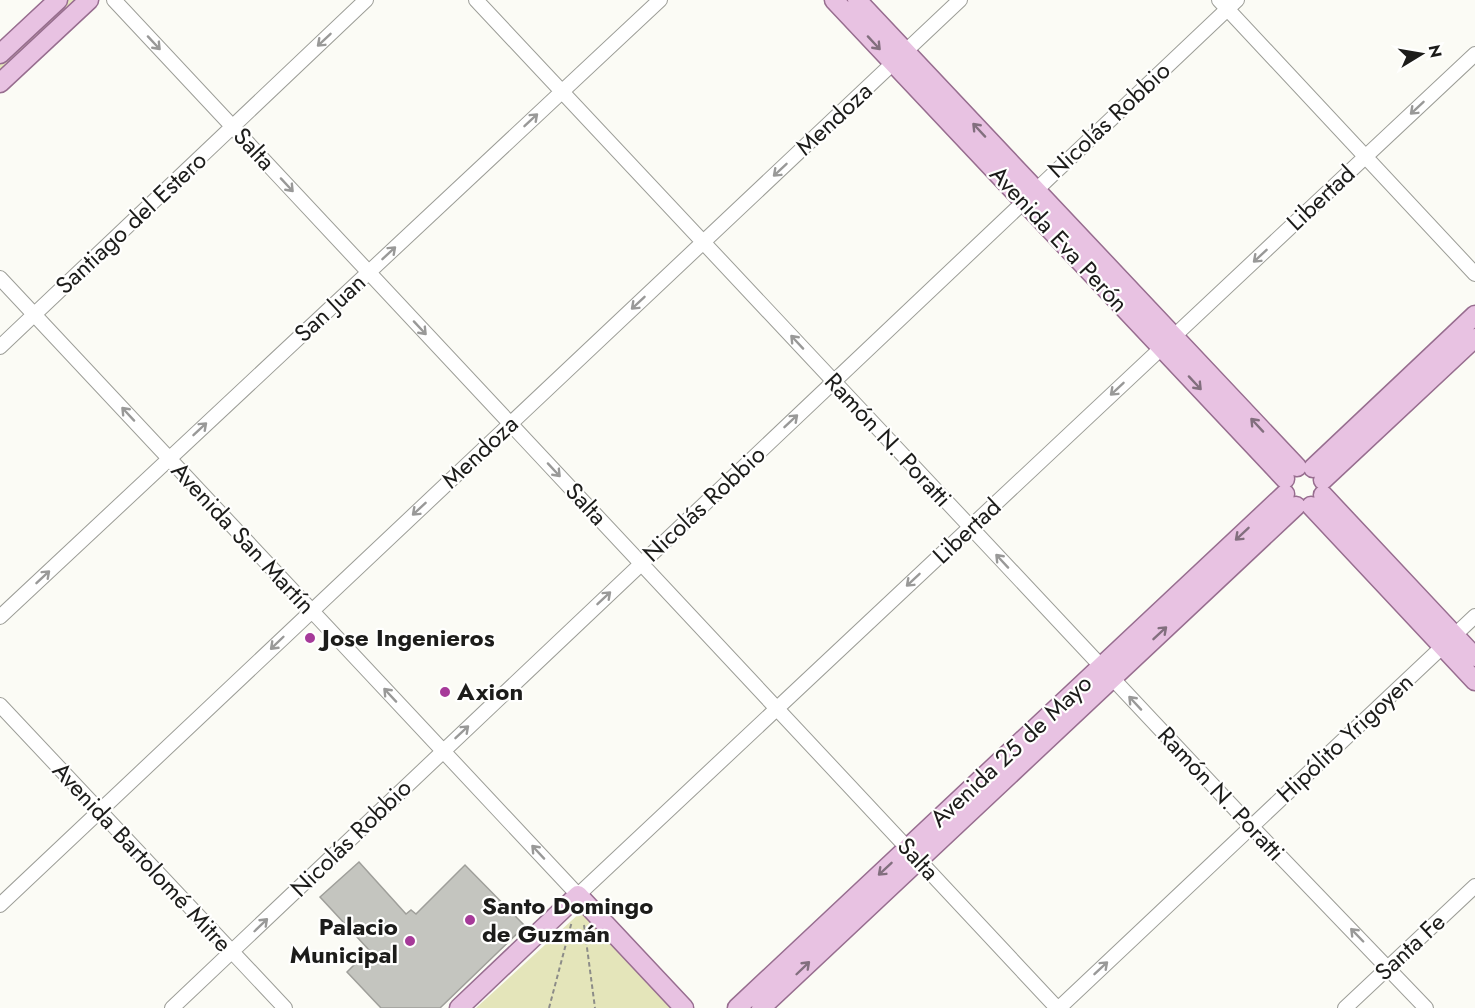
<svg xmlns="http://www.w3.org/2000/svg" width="1475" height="1008" viewBox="0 0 1475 1008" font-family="Jost,sans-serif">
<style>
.green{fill:#e4e5ba}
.building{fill:#c4c5bf;stroke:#9f9f9a;stroke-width:1.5}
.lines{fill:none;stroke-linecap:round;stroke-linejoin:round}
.minor-casing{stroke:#9c9d97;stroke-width:16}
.major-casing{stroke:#976d8f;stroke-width:21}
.path{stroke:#8c8c88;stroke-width:2;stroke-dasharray:4.5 3;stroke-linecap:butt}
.minor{stroke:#fff;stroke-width:14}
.major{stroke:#e8c2e2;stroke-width:18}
.oneway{stroke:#999998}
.oneway2{stroke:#826f7e}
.poi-dot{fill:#a63a99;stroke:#fffffe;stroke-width:2}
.labels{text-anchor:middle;stroke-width:4.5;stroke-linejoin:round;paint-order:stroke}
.street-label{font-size:24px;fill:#1c1c1a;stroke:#fffffe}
.poi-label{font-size:24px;font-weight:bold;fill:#1c1c1a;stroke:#fffffe;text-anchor:start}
</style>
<rect width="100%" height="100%" fill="#fbfbf5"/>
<path class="green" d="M 67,0 L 77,0 L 0,72 L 0,63 Z
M 582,911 L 673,1008 L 476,1008 Z"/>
<path class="building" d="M 359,862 L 406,914 L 411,910 L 416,914 L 465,865 L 525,926 L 440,1008 L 381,1008 L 347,972 L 369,950 L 320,897 Z"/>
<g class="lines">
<g class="minor-casing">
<path id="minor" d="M 114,0 L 1057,1008
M 476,0 L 1251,826 L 1426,1008
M 1219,0 L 1475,274
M 0,278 L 578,895 L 1475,54
M 0,347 L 366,0
M 0,617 L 660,0
M 0,705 L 285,1008
M 0,905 L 960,0
M 172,1008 L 1237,0
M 1059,1008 L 1475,616
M 1345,1008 L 1475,886"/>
</g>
<g class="major-casing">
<path id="major" d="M 834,0 L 1285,479
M 857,0 L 1297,467
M 0,54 L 58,0
M 0,83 L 89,0
M 1313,468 L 1475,315
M 1323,480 L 1475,338
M 1323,495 L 1475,657
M 1311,506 L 1475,681
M 459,1008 L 578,895 L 684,1008
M 737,1008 L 1285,494
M 761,1008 L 1296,506"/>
</g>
<path class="path" d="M 584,925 L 595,1008
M 549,1008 L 572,921"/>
<use href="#minor" class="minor"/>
<use href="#major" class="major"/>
</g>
<defs><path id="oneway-shaft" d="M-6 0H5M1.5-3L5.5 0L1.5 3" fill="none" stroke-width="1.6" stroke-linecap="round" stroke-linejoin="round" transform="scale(1.5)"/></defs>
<g class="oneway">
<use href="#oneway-shaft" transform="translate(324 40) rotate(137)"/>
<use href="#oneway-shaft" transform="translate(154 43) rotate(47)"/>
<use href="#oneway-shaft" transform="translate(1417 108) rotate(137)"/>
<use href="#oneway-shaft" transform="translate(531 120) rotate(-43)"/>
<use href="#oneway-shaft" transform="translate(780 170) rotate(137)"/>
<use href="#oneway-shaft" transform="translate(287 185) rotate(47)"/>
<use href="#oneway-shaft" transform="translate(389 253) rotate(-43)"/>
<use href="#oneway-shaft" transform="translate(1260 256) rotate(137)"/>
<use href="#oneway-shaft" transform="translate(638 303) rotate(137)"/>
<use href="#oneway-shaft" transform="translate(420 328) rotate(47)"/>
<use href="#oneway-shaft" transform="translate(797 342) rotate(-133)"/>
<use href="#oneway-shaft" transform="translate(1117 389) rotate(137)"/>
<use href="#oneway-shaft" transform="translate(128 414) rotate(-133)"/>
<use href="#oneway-shaft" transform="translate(791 421) rotate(-43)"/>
<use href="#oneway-shaft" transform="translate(200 429) rotate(-43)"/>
<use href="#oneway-shaft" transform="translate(554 470) rotate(47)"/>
<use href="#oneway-shaft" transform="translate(419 509) rotate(137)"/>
<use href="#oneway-shaft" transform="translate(1002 561) rotate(-133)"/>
<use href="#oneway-shaft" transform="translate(43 577) rotate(-43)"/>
<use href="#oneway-shaft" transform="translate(913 580) rotate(137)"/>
<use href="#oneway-shaft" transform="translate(604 598) rotate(-43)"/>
<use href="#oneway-shaft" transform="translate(277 643) rotate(136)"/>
<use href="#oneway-shaft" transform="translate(390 695) rotate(-133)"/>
<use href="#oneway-shaft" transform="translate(1135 703) rotate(-133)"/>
<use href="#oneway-shaft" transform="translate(462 732) rotate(-43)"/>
<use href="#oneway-shaft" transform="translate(538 852) rotate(-133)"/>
<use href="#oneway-shaft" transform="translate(261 925) rotate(-44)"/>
<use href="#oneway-shaft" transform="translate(1357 935) rotate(-134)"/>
<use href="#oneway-shaft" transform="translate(1101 968) rotate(-43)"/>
</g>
<g class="oneway2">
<use href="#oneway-shaft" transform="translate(874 43) rotate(47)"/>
<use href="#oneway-shaft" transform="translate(979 130) rotate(-133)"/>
<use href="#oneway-shaft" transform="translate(1195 383) rotate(47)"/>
<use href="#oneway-shaft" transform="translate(1257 425) rotate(-133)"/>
<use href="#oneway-shaft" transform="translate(1242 534) rotate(137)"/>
<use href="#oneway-shaft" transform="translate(1160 633) rotate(-43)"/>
<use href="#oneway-shaft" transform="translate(885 869) rotate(137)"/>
<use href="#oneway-shaft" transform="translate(803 968) rotate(-44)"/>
</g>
<g class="poi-dot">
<circle cx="310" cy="638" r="6"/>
<circle cx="445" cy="692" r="6"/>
<circle cx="470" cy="920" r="6"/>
<circle cx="410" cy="941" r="6"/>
</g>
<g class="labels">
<g class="street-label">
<text transform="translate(834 119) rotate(-43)" y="8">Mendoza</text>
<text transform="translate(1109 120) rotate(-43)" y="8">Nicolás Robbio</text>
<text transform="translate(254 149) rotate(47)" y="8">Salta</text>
<text transform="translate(1321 198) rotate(-43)" y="8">Libertad</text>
<text transform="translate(131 223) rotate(-43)" y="8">Santiago del Estero</text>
<text transform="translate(1059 239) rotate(47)" y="8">Avenida Eva Perón</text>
<text transform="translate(330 308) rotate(-43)" y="8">San Juan</text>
<text transform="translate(888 440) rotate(47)" y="8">Ramón N. Poratti</text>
<text transform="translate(480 452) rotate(-43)" y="8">Mendoza</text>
<text transform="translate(586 504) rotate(47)" y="8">Salta</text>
<text transform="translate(704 504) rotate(-43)" y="8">Nicolás Robbio</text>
<text transform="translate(967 531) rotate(-43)" y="8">Libertad</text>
<text transform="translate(243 538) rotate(47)" y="8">Avenida San Martín</text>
<text transform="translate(1345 738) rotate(-43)" y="8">Hipólito Yrigoyen</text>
<text transform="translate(1011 751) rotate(-43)" y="8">Avenida 25 de Mayo</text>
<text transform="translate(1221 794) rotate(47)" y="8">Ramón N. Poratti</text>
<text transform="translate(351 838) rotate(-44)" y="8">Nicolás Robbio</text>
<text transform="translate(142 857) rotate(47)" y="8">Avenida Bartolomé Mitre</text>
<text transform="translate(918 859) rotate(47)" y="8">Salta</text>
<text transform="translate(1410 947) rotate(-43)" y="8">Santa Fe</text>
</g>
<g class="poi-label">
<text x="322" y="646">Jose Ingenieros</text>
<text x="457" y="700">Axion</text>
<text x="482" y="914">Santo Domingo<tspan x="482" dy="28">de Guzmán</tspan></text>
<text x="398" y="935" text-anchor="end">Palacio<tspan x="398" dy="28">Municipal</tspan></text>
</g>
</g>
<g transform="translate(1421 54) rotate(79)" stroke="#fffffe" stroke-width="4.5" paint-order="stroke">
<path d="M0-4.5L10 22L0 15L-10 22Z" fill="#1c1c1a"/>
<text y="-9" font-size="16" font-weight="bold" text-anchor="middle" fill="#1c1c1a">N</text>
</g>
</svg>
